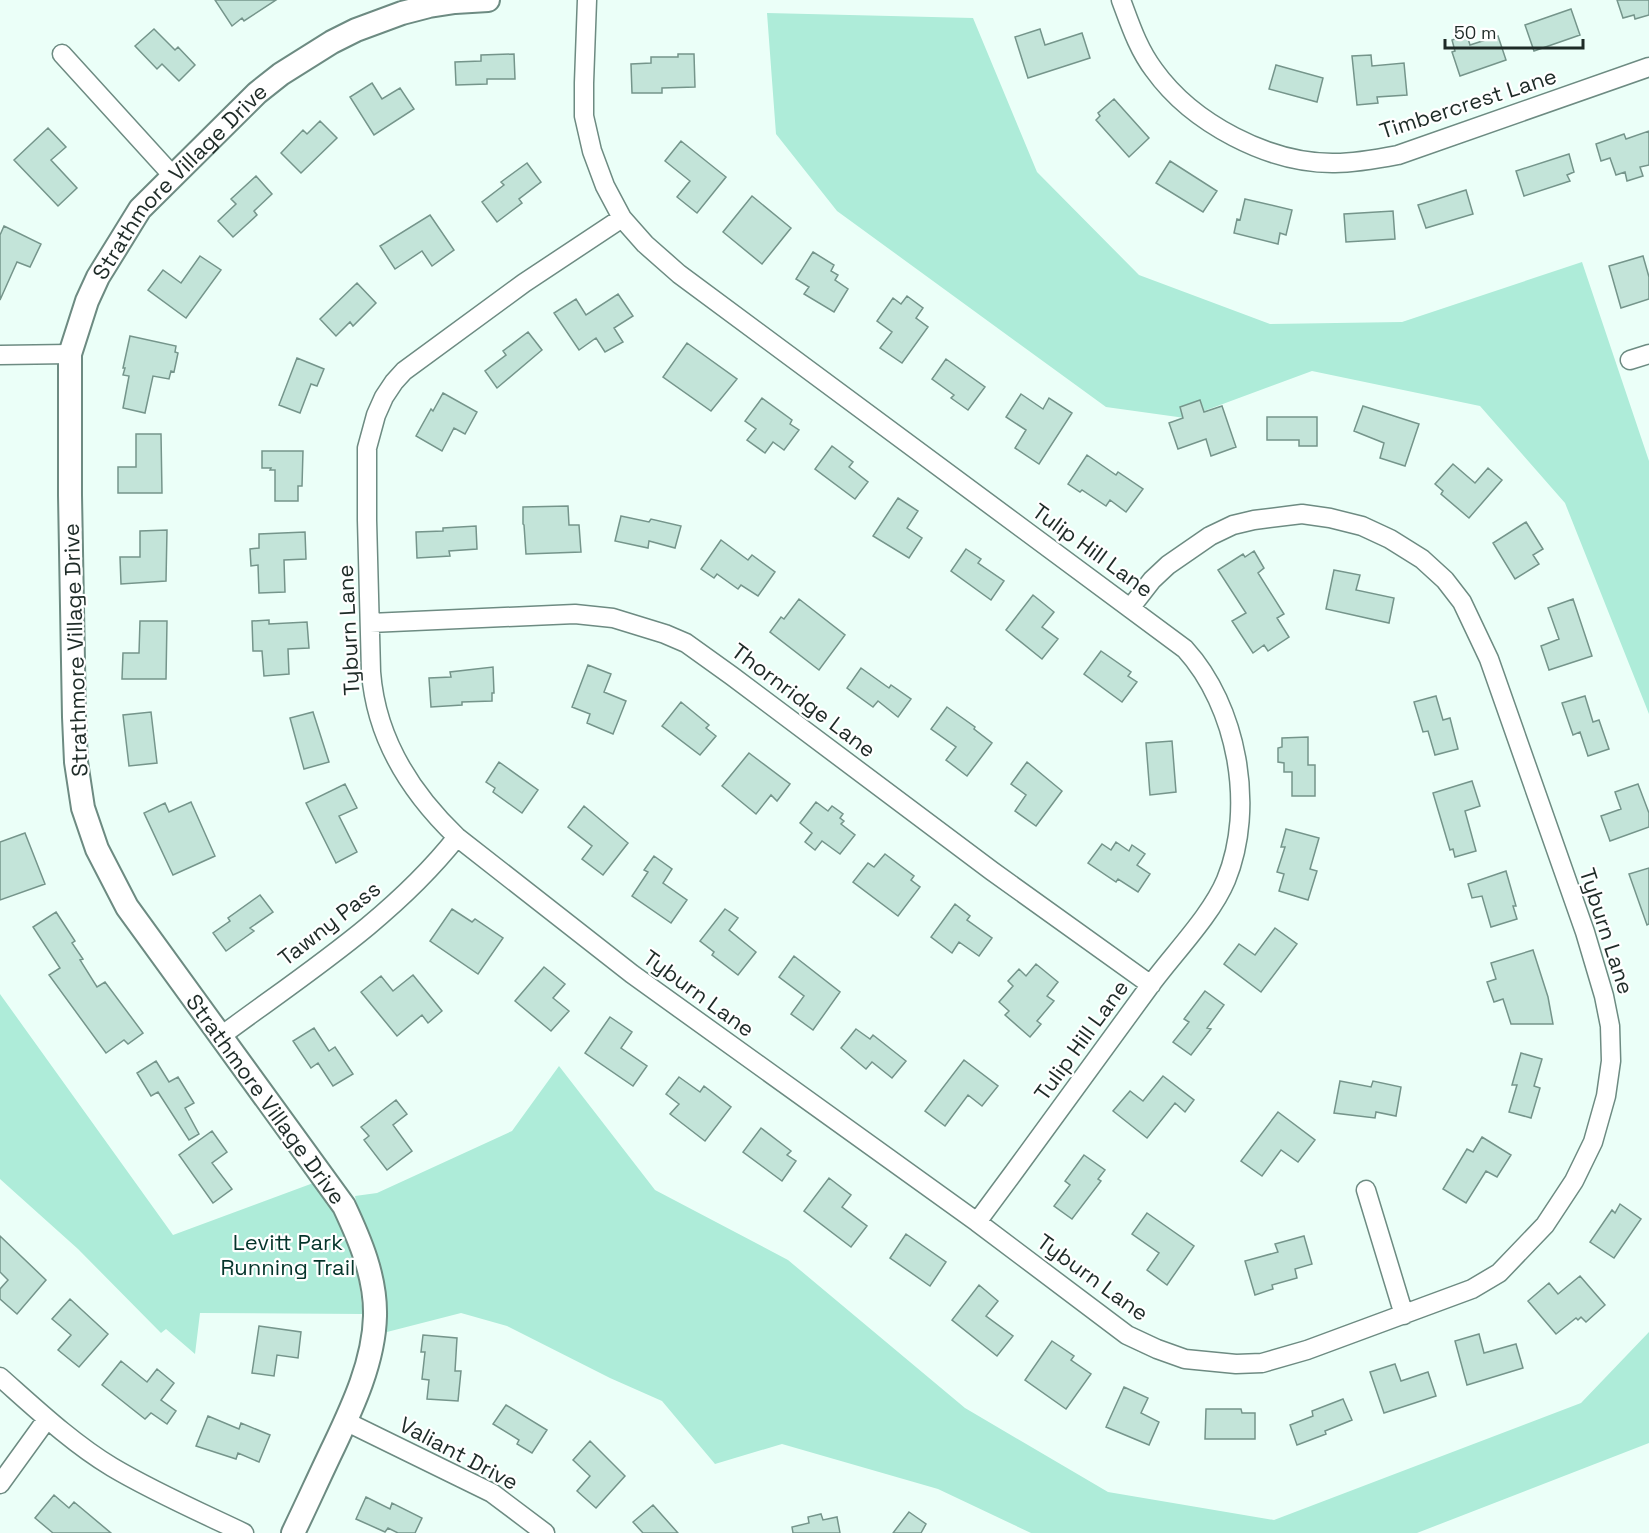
<svg xmlns="http://www.w3.org/2000/svg" width="1649" height="1533" viewBox="0 0 1649 1533" font-family="'Space Grotesk',sans-serif">
<style>
.green{fill:#aeecd9}
.building{fill:#c3e4d9;stroke:#75958b;stroke-width:1.5}
.lines{fill:none;stroke-linecap:round;stroke-linejoin:round}
.minor-casing{stroke:#6d8b82;stroke-width:21}
.tertiary-casing{stroke:#6d8b82;stroke-width:26}
.minor{stroke:#fff;stroke-width:18}
.tertiary{stroke:#fff;stroke-width:22}
.labels{text-anchor:middle;stroke-width:4.5;stroke-linejoin:round;paint-order:stroke}
.street-label{font-size:22px;fill:#1e2b27;stroke:#fff}
.park-label{font-size:22px;fill:#05352b;stroke:#fff}
</style>
<rect width="100%" height="100%" fill="#ebfff8"/>
<path class="green" d="M 767,13 L 973,18 L 1037,172 L 1139,275 L 1270,324 L 1402,322 L 1582,262 L 1649,461 L 1649,714 L 1565,503 L 1480,406 L 1312,371 L 1185,418 L 1106,407 L 837,211 L 776,134 Z
M 0,994 L 173,1235 L 316,1182 L 355,1250 L 363,1314 L 200,1313 L 195,1354 L 166,1329 L 161,1333 L 78,1249 L 0,1179 Z
M 559,1066 L 655,1190 L 788,1260 L 965,1408 L 1108,1492 L 1274,1520 L 1581,1403 L 1649,1332 L 1649,1443 L 1417,1533 L 1031,1533 L 938,1489 L 782,1444 L 715,1464 L 662,1401 L 610,1378 L 507,1326 L 461,1313 L 383,1333 L 355,1196 L 377,1193 L 512,1131 Z"/>
<path class="building" d="M 215,0 L 276,0 L 244,21 L 242,18 L 232,26 Z
M 1617,0 L 1649,0 L 1649,15 L 1635,19 L 1634,15 L 1623,18 Z
M 1571,9 L 1580,35 L 1534,51 L 1525,25 Z
M 154,29 L 175,50 L 178,47 L 195,65 L 179,81 L 162,64 L 157,69 L 135,46 Z
M 1040,29 L 1045,45 L 1082,33 L 1090,58 L 1028,78 L 1015,37 Z
M 1467,35 L 1470,45 L 1498,36 L 1506,60 L 1460,76 L 1452,52 L 1455,51 L 1452,40 Z
M 514,54 L 515,79 L 487,79 L 487,84 L 456,85 L 455,62 L 481,61 L 481,55 Z
M 678,54 L 694,54 L 695,87 L 662,88 L 662,93 L 632,93 L 631,64 L 651,63 L 651,57 L 678,57 Z
M 1371,55 L 1372,66 L 1404,63 L 1407,95 L 1377,97 L 1378,103 L 1357,105 L 1352,56 Z
M 1276,65 L 1323,78 L 1317,102 L 1269,89 Z
M 372,83 L 382,99 L 400,88 L 414,109 L 374,135 L 350,97 Z
M 1114,99 L 1149,138 L 1129,157 L 1096,120 L 1100,116 L 1098,113 Z
M 320,121 L 337,138 L 301,173 L 281,153 L 303,130 L 307,134 Z
M 48,128 L 66,147 L 51,160 L 77,188 L 58,206 L 14,160 Z
M 1649,131 L 1649,165 L 1640,167 L 1643,176 L 1627,181 L 1625,172 L 1616,175 L 1610,158 L 1601,161 L 1596,144 L 1624,134 L 1626,139 Z
M 681,141 L 726,177 L 697,213 L 677,197 L 690,181 L 665,161 Z
M 1569,154 L 1574,172 L 1567,175 L 1570,181 L 1524,196 L 1516,171 Z
M 1170,161 L 1217,191 L 1203,212 L 1156,183 Z
M 527,163 L 541,182 L 519,199 L 522,203 L 497,222 L 482,202 L 504,185 L 501,182 Z
M 256,176 L 272,194 L 254,211 L 257,215 L 233,237 L 218,221 L 236,204 L 231,199 Z
M 1466,190 L 1473,214 L 1426,228 L 1418,205 Z
M 752,196 L 791,228 L 762,264 L 723,232 Z
M 1245,199 L 1292,210 L 1286,235 L 1280,233 L 1278,244 L 1234,233 L 1237,219 L 1240,220 Z
M 1393,211 L 1395,239 L 1346,242 L 1344,214 Z
M 430,215 L 454,250 L 432,266 L 422,251 L 395,269 L 380,246 Z
M 4,226 L 41,244 L 30,267 L 17,262 L 0,300 L 0,235 Z
M 813,252 L 834,265 L 831,271 L 838,275 L 835,280 L 848,289 L 834,312 L 804,294 L 809,287 L 796,279 Z
M 200,256 L 221,270 L 186,318 L 148,290 L 163,270 L 181,283 Z
M 1643,256 L 1649,277 L 1649,299 L 1621,308 L 1609,266 Z
M 357,283 L 376,303 L 353,326 L 350,322 L 336,336 L 320,319 Z
M 618,294 L 633,316 L 614,328 L 623,342 L 605,352 L 596,338 L 579,350 L 554,313 L 576,299 L 586,315 Z
M 907,296 L 923,308 L 916,318 L 928,327 L 902,363 L 880,348 L 892,332 L 877,321 L 893,298 L 901,304 Z
M 528,332 L 542,350 L 497,388 L 485,371 L 506,355 L 503,351 Z
M 130,336 L 176,346 L 175,352 L 178,353 L 174,372 L 171,371 L 169,379 L 153,376 L 145,413 L 123,408 L 129,376 L 123,375 L 125,368 L 123,368 Z
M 687,343 L 737,379 L 711,411 L 663,377 Z
M 297,358 L 324,369 L 317,386 L 311,384 L 300,413 L 279,405 Z
M 946,359 L 985,387 L 968,410 L 951,398 L 954,395 L 932,379 Z
M 443,393 L 477,412 L 465,434 L 454,428 L 442,451 L 416,436 L 431,409 L 433,411 Z
M 1021,394 L 1043,409 L 1049,398 L 1072,413 L 1039,464 L 1015,448 L 1026,430 L 1006,417 Z
M 762,398 L 792,420 L 790,424 L 799,430 L 784,450 L 773,442 L 765,453 L 747,440 L 756,429 L 745,421 Z
M 1200,400 L 1204,412 L 1222,406 L 1236,447 L 1211,456 L 1206,439 L 1178,449 L 1169,423 L 1183,418 L 1180,407 Z
M 1363,406 L 1419,424 L 1405,466 L 1380,458 L 1384,443 L 1354,431 Z
M 1267,417 L 1317,417 L 1317,446 L 1299,446 L 1299,440 L 1267,440 Z
M 136,434 L 161,434 L 162,493 L 118,493 L 118,467 L 136,467 Z
M 832,446 L 853,462 L 849,467 L 868,482 L 855,499 L 815,469 Z
M 262,451 L 303,451 L 302,486 L 298,486 L 298,501 L 275,501 L 275,470 L 270,470 L 271,468 L 262,468 Z
M 1087,455 L 1116,475 L 1118,472 L 1143,489 L 1126,512 L 1110,500 L 1106,506 L 1082,490 L 1080,492 L 1068,484 Z
M 1453,464 L 1475,483 L 1488,468 L 1502,480 L 1469,518 L 1441,494 L 1443,491 L 1435,484 Z
M 898,498 L 918,511 L 907,528 L 922,538 L 909,558 L 873,536 Z
M 568,506 L 569,525 L 579,525 L 581,552 L 526,554 L 524,525 L 523,524 L 523,507 Z
M 621,516 L 649,522 L 651,519 L 681,526 L 675,548 L 649,541 L 648,548 L 615,541 Z
M 1526,522 L 1543,549 L 1533,555 L 1539,564 L 1515,579 L 1493,543 Z
M 476,526 L 477,549 L 449,551 L 450,556 L 417,558 L 416,532 L 443,531 L 443,528 Z
M 167,530 L 166,581 L 121,584 L 120,557 L 140,557 L 140,531 Z
M 305,532 L 306,559 L 284,560 L 285,592 L 259,593 L 258,565 L 251,566 L 250,549 L 259,548 L 259,534 Z
M 721,540 L 748,560 L 752,555 L 775,572 L 758,596 L 741,585 L 738,589 L 717,574 L 714,578 L 701,569 Z
M 966,549 L 981,559 L 978,563 L 1004,581 L 991,600 L 951,571 Z
M 1254,551 L 1264,568 L 1258,573 L 1284,614 L 1277,618 L 1289,637 L 1268,651 L 1264,645 L 1253,653 L 1232,621 L 1246,613 L 1218,570 L 1243,554 L 1245,557 Z
M 1334,570 L 1360,575 L 1356,590 L 1394,598 L 1389,623 L 1326,609 Z
M 1033,595 L 1054,612 L 1042,627 L 1058,639 L 1042,659 L 1006,630 Z
M 799,599 L 845,635 L 819,670 L 770,632 L 781,617 L 784,619 Z
M 1573,599 L 1592,656 L 1549,670 L 1541,646 L 1559,639 L 1548,608 Z
M 269,620 L 269,624 L 307,622 L 309,648 L 288,649 L 289,674 L 264,676 L 262,651 L 253,651 L 252,621 Z
M 140,621 L 167,621 L 166,679 L 122,679 L 123,653 L 139,653 Z
M 1101,651 L 1131,672 L 1128,676 L 1137,682 L 1122,702 L 1084,674 Z
M 588,665 L 611,674 L 604,692 L 626,701 L 613,734 L 587,723 L 590,714 L 572,707 Z
M 493,667 L 494,693 L 492,693 L 492,701 L 462,702 L 462,705 L 431,707 L 429,678 L 451,677 L 450,672 Z
M 861,668 L 889,688 L 891,685 L 911,699 L 898,717 L 878,701 L 873,707 L 847,688 Z
M 1436,696 L 1443,720 L 1450,718 L 1458,749 L 1435,755 L 1428,731 L 1423,732 L 1414,702 Z
M 1585,696 L 1593,722 L 1599,720 L 1609,749 L 1588,756 L 1580,732 L 1573,735 L 1562,703 Z
M 681,702 L 709,725 L 706,728 L 716,736 L 700,755 L 662,726 Z
M 947,707 L 975,727 L 974,729 L 992,743 L 967,776 L 946,760 L 956,747 L 931,729 Z
M 151,712 L 157,763 L 129,766 L 123,715 Z
M 313,712 L 329,762 L 304,769 L 290,718 Z
M 1308,737 L 1308,765 L 1315,765 L 1315,796 L 1292,796 L 1292,772 L 1284,772 L 1284,763 L 1278,762 L 1278,748 L 1282,747 L 1282,738 Z
M 1172,741 L 1176,792 L 1150,795 L 1146,743 Z
M 749,753 L 790,784 L 777,801 L 771,795 L 756,814 L 722,786 Z
M 499,762 L 538,790 L 522,813 L 493,792 L 495,788 L 486,782 Z
M 1027,762 L 1062,791 L 1036,826 L 1015,811 L 1026,795 L 1011,784 Z
M 1472,781 L 1480,806 L 1465,811 L 1476,851 L 1455,857 L 1453,849 L 1450,850 L 1433,793 Z
M 345,784 L 357,808 L 339,816 L 357,852 L 336,863 L 306,803 Z
M 1638,784 L 1649,813 L 1649,827 L 1610,841 L 1601,816 L 1621,809 L 1615,792 Z
M 191,802 L 215,856 L 173,875 L 144,813 L 165,803 L 169,812 Z
M 816,802 L 828,811 L 832,806 L 843,814 L 840,818 L 844,821 L 841,824 L 855,835 L 840,854 L 822,841 L 815,850 L 805,842 L 812,833 L 800,823 Z
M 584,806 L 628,843 L 603,875 L 582,859 L 592,846 L 568,827 Z
M 1286,829 L 1319,838 L 1310,869 L 1317,871 L 1308,900 L 1279,891 L 1284,874 L 1277,872 L 1285,847 L 1281,847 Z
M 25,833 L 45,884 L 0,900 L 0,842 Z
M 1116,842 L 1129,851 L 1132,845 L 1145,854 L 1137,865 L 1150,874 L 1138,892 L 1118,879 L 1116,882 L 1088,863 L 1102,844 L 1111,850 Z
M 885,854 L 914,876 L 911,880 L 920,887 L 898,916 L 853,882 L 868,863 L 874,867 Z
M 654,856 L 672,869 L 663,883 L 687,900 L 671,923 L 632,896 L 648,872 L 644,870 Z
M 1649,868 L 1649,924 L 1647,925 L 1629,874 Z
M 1506,871 L 1516,906 L 1513,906 L 1517,919 L 1491,927 L 1482,896 L 1472,898 L 1468,884 Z
M 260,895 L 273,912 L 250,928 L 254,931 L 226,951 L 213,933 L 230,921 L 228,918 Z
M 955,904 L 970,916 L 967,920 L 992,938 L 979,956 L 959,942 L 952,953 L 931,937 Z
M 452,909 L 472,922 L 475,919 L 503,938 L 478,974 L 430,941 Z
M 725,909 L 738,918 L 729,930 L 756,952 L 738,975 L 712,955 L 714,952 L 700,941 Z
M 56,912 L 75,941 L 72,943 L 83,959 L 80,960 L 97,987 L 105,982 L 143,1033 L 128,1044 L 124,1040 L 106,1053 L 49,975 L 60,968 L 33,927 Z
M 1275,928 L 1297,944 L 1261,992 L 1224,964 L 1239,944 L 1255,955 Z
M 1533,950 L 1548,997 L 1553,1024 L 1511,1024 L 1503,999 L 1494,1002 L 1487,982 L 1496,979 L 1491,963 Z
M 794,956 L 840,992 L 813,1030 L 791,1014 L 804,996 L 779,977 Z
M 1036,964 L 1058,982 L 1047,996 L 1054,1001 L 1037,1021 L 1041,1024 L 1030,1037 L 1005,1015 L 1009,1011 L 999,1002 L 1013,986 L 1008,981 L 1019,969 L 1026,976 Z
M 544,967 L 565,984 L 553,998 L 569,1011 L 551,1031 L 515,1001 Z
M 413,975 L 442,1011 L 428,1023 L 422,1015 L 397,1036 L 361,992 L 381,976 L 393,991 Z
M 1205,991 L 1224,1005 L 1207,1028 L 1211,1029 L 1191,1055 L 1173,1042 L 1189,1022 L 1184,1019 Z
M 610,1017 L 632,1032 L 621,1048 L 647,1066 L 633,1086 L 585,1053 Z
M 314,1028 L 329,1051 L 335,1047 L 353,1074 L 333,1086 L 318,1063 L 311,1068 L 293,1041 Z
M 856,1029 L 870,1039 L 873,1035 L 906,1061 L 892,1078 L 872,1062 L 866,1069 L 841,1048 Z
M 1521,1053 L 1542,1059 L 1534,1086 L 1540,1088 L 1531,1118 L 1509,1112 L 1517,1085 L 1512,1085 Z
M 964,1060 L 998,1086 L 982,1106 L 968,1095 L 945,1126 L 925,1111 Z
M 156,1061 L 169,1082 L 178,1077 L 194,1103 L 185,1108 L 199,1134 L 189,1140 L 158,1092 L 151,1096 L 137,1073 Z
M 1163,1076 L 1194,1100 L 1185,1112 L 1175,1103 L 1147,1138 L 1113,1111 L 1130,1091 L 1143,1101 Z
M 679,1077 L 700,1092 L 704,1086 L 731,1107 L 705,1141 L 670,1114 L 679,1104 L 666,1094 Z
M 1340,1081 L 1371,1087 L 1373,1081 L 1401,1087 L 1396,1116 L 1376,1112 L 1375,1118 L 1334,1113 Z
M 396,1100 L 407,1114 L 393,1125 L 412,1151 L 387,1170 L 364,1140 L 369,1136 L 361,1127 Z
M 1278,1112 L 1315,1140 L 1298,1162 L 1281,1150 L 1262,1176 L 1241,1161 Z
M 761,1128 L 791,1151 L 787,1155 L 796,1161 L 782,1181 L 743,1152 Z
M 212,1131 L 227,1152 L 212,1163 L 232,1189 L 213,1203 L 179,1155 Z
M 1482,1137 L 1511,1155 L 1497,1177 L 1486,1171 L 1466,1203 L 1443,1189 L 1467,1149 L 1473,1152 Z
M 1084,1155 L 1105,1170 L 1098,1179 L 1101,1181 L 1072,1219 L 1054,1206 L 1070,1185 L 1065,1181 Z
M 829,1178 L 851,1195 L 842,1207 L 867,1226 L 851,1247 L 804,1211 Z
M 1620,1204 L 1641,1219 L 1614,1258 L 1590,1242 L 1612,1210 L 1615,1213 Z
M 1147,1213 L 1194,1246 L 1167,1285 L 1147,1270 L 1159,1253 L 1132,1234 Z
M 906,1234 L 946,1262 L 930,1286 L 890,1258 Z
M 0,1236 L 46,1280 L 17,1314 L 0,1299 L 0,1289 L 8,1280 L 0,1272 Z
M 1304,1236 L 1312,1264 L 1295,1269 L 1297,1278 L 1272,1285 L 1273,1289 L 1255,1295 L 1245,1261 L 1278,1252 L 1275,1244 Z
M 1580,1276 L 1605,1305 L 1586,1322 L 1581,1317 L 1578,1320 L 1576,1318 L 1556,1334 L 1528,1301 L 1549,1283 L 1558,1294 Z
M 979,1285 L 998,1301 L 986,1316 L 1013,1336 L 997,1356 L 952,1320 Z
M 70,1299 L 108,1334 L 79,1367 L 58,1350 L 71,1335 L 52,1319 Z
M 259,1326 L 301,1332 L 298,1358 L 277,1355 L 274,1376 L 252,1373 Z
M 1479,1334 L 1484,1353 L 1516,1344 L 1523,1368 L 1467,1385 L 1455,1341 Z
M 423,1335 L 457,1338 L 455,1371 L 461,1371 L 458,1401 L 427,1399 L 429,1380 L 422,1379 L 425,1352 L 421,1352 Z
M 1052,1341 L 1074,1356 L 1071,1360 L 1091,1374 L 1066,1409 L 1025,1380 Z
M 121,1361 L 147,1382 L 157,1369 L 174,1383 L 161,1400 L 176,1411 L 167,1424 L 151,1413 L 145,1419 L 102,1385 Z
M 1395,1364 L 1401,1381 L 1428,1372 L 1436,1396 L 1384,1413 L 1370,1372 Z
M 1124,1387 L 1148,1398 L 1141,1413 L 1159,1422 L 1149,1445 L 1106,1427 Z
M 1343,1399 L 1352,1420 L 1325,1431 L 1326,1434 L 1297,1445 L 1290,1425 L 1313,1416 L 1312,1411 Z
M 506,1405 L 547,1430 L 532,1453 L 517,1444 L 519,1440 L 493,1424 Z
M 1206,1409 L 1241,1409 L 1242,1413 L 1255,1413 L 1255,1439 L 1205,1439 Z
M 208,1416 L 239,1429 L 241,1423 L 270,1435 L 259,1462 L 238,1453 L 236,1459 L 196,1446 Z
M 590,1441 L 625,1476 L 596,1508 L 577,1491 L 590,1476 L 573,1460 Z
M 54,1495 L 69,1508 L 74,1502 L 111,1533 L 53,1533 L 35,1518 Z
M 366,1497 L 390,1509 L 392,1503 L 422,1518 L 415,1533 L 398,1533 L 388,1528 L 385,1532 L 356,1519 Z
M 653,1505 L 678,1533 L 643,1533 L 633,1522 Z
M 909,1512 L 926,1524 L 921,1533 L 893,1533 Z
M 821,1514 L 823,1520 L 837,1517 L 840,1533 L 793,1533 L 792,1527 L 809,1523 L 808,1517 Z"/>
<g class="lines">
<g class="minor-casing">
<path id="minor" d="M 587,0 L 584,83 L 584,116 L 592,151 L 605,186 L 622,218 L 645,244 L 679,274 L 1185,649 C 1237,706 1256,807 1226,880 C 1211,916 1173,954 1149,987 C 1092,1065 1035,1144 977,1222
M 1121,0 C 1130,24 1138,49 1154,70 C 1192,123 1269,164 1335,163 C 1356,163 1377,159 1398,155 L 1649,67
M 62,54 L 173,176
M 622,218 L 524,283 L 404,371 L 394,382 L 384,397 L 376,415 L 367,448 L 367,520 L 371,672 C 376,738 411,793 457,837 L 632,974 L 977,1222 L 1127,1335 L 1157,1349 L 1185,1359 L 1236,1364 L 1262,1363 L 1307,1350 L 1472,1289 L 1499,1273 L 1545,1225 L 1574,1181 L 1593,1142 L 1606,1096 L 1611,1061 L 1610,1026 L 1604,996 L 1585,932 L 1489,659 L 1462,602 L 1445,580 L 1422,559 L 1390,539 L 1362,526 L 1330,518 L 1302,514 L 1254,520 L 1233,525 L 1210,536 L 1168,565 L 1152,580 L 1131,607
M 0,355 L 70,354
M 1630,360 L 1649,354
M 370,623 L 575,614 L 613,618 L 665,634 L 686,643 L 732,676 L 992,871 L 1151,985
M 221,1036 C 303,975 392,919 457,837
M 1366,1190 L 1404,1315
M 0,1377 C 35,1408 72,1443 112,1467 C 154,1492 200,1512 244,1533
M 347,1422 L 492,1493 L 545,1533
M 0,1484 L 47,1419"/>
</g>
<g class="tertiary-casing">
<g id="tertiary">
<path id="s1" d="M 293,1533 C 307,1504 320,1475 334,1446 C 353,1406 374,1361 375,1316 C 376,1277 360,1240 344,1206 L 127,907 L 97,849 L 83,808 L 76,762 L 74,717 L 70,495 L 70,354 L 87,301 L 98,277 L 140,209 L 257,93 L 281,74 L 332,42 L 356,30 L 402,13 L 429,6 L 455,2 L 488,0"/>
</g>
</g>
<use href="#minor" class="minor"/>
<use href="#tertiary" class="tertiary"/>
</g>
<g class="labels">
<g class="street-label">
<text transform="translate(1468 103) rotate(-18)" y="8">Timbercrest Lane</text>
<text dy="8" stroke="none"><textPath href="#s1" startOffset="1490">Strathmore Village Drive</textPath></text>
<text transform="translate(1093 550) rotate(36)" y="8">Tulip Hill Lane</text>
<text transform="translate(348 630) rotate(-93)" y="8">Tyburn Lane</text>
<text transform="translate(75 650) rotate(-92)" y="8">Strathmore Village Drive</text>
<text transform="translate(804 700) rotate(37)" y="8">Thornridge Lane</text>
<text transform="translate(329 923) rotate(-38)" y="8">Tawny Pass</text>
<text transform="translate(1607 931) rotate(72)" y="8">Tyburn Lane</text>
<text transform="translate(699 993) rotate(36)" y="8">Tyburn Lane</text>
<text transform="translate(1081 1040) rotate(-54)" y="8">Tulip Hill Lane</text>
<text transform="translate(266 1099) rotate(54)" y="8">Strathmore Village Drive</text>
<text transform="translate(1093 1277) rotate(36)" y="8">Tyburn Lane</text>
<text transform="translate(459 1453) rotate(28)" y="8">Valiant Drive</text>
</g>
<g class="park-label">
<text x="288" y="1250">Levitt Park<tspan x="288" dy="25">Running Trail</tspan></text>
</g>
</g>
<path d="M1445 39v9h138v-9" fill="none" stroke="#1e2b27" stroke-width="3"/>
<text x="1454" y="39" font-size="18" fill="#1e2b27" stroke="#ffffff" stroke-width="4.5" paint-order="stroke">50 m</text>
</svg>
